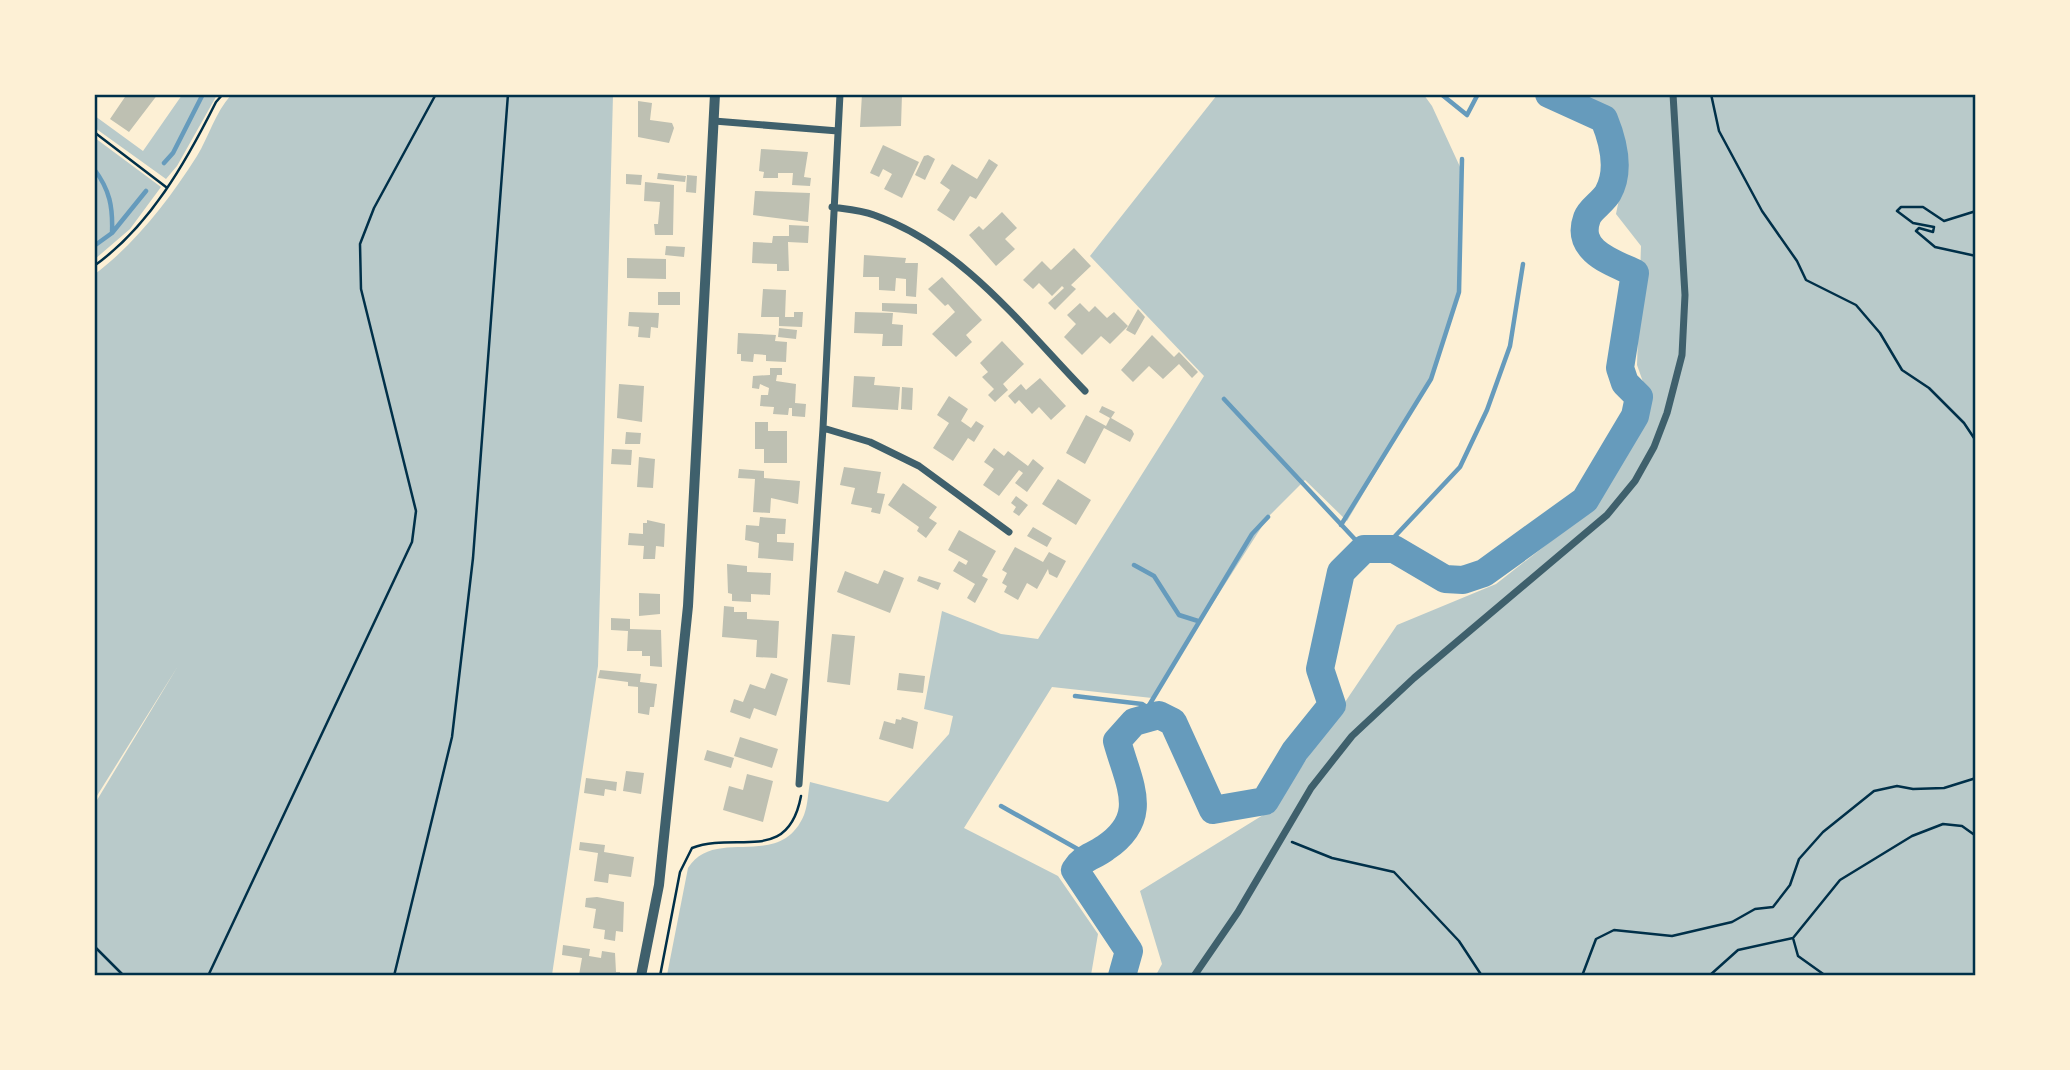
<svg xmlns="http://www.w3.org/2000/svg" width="2070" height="1070" viewBox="0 0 2070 1070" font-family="'Source Sans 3',sans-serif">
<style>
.green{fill:#b9caca}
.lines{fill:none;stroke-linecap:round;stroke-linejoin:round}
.stream{stroke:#669bbc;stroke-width:4.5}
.river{stroke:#669bbc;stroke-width:28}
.building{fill:#bec0b2}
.path{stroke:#003049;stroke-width:2.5}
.minor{stroke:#3f606c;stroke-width:7}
.tertiary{stroke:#3f606c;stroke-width:10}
.neatline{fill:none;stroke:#003049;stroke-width:2.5}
</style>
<rect width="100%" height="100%" fill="#fdf0d5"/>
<path class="green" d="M 182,95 L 217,95 L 177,166 L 166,179 L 95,128 L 95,116 L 143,151 Z
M 231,95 L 613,95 L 598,666 L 552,975 L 95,975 L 94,805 L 178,666 L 95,799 L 95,274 C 136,243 169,200 197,156 C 209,136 215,113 231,95 Z
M 1217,95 L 1424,95 L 1432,106 L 1461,169 L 1459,292 L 1431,379 L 1347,521 L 1305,480 L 1268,517 L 1152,698 L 1052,687 L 964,828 L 1058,876 L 1098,934 L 1091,975 L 667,975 L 688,868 C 715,825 780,872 804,815 C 808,805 808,792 810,782 L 888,802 L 949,734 L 953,716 L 924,709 L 942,611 L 1001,634 L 1038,639 L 1204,376 L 1090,256 Z
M 1574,95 L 1975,95 L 1975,975 L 1156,975 L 1162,964 L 1140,891 L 1273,809 L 1397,625 L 1496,584 L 1587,513 L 1627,448 L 1648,396 L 1637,365 L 1641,246 L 1616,214 C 1627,164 1626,119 1574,95 Z
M 95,138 L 161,187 L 130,229 L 95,259 Z"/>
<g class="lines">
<path class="stream" d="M 1441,94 L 1467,115 L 1478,94
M 164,163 L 173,153 L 203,94
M 94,169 C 110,190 113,207 112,233
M 94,246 L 112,233 L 146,191
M 1224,399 L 1364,549
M 1341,525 L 1431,379 L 1459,292 L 1462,159
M 1383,549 L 1460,467 L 1487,410 L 1510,346 L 1523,264
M 1134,565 L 1154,576 L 1179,615 L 1198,621
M 1075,696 L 1142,704 L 1159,715
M 1148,707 L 1252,534 L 1268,517
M 1001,806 L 1090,856"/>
<path class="river" d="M 1122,976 L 1129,951 L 1075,870 C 1083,857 1093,857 1105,848 C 1151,817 1129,785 1117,741 L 1134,722 L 1159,715 L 1173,722 L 1213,810 L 1265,801 L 1295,751 L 1332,705 L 1320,669 L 1341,572 L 1364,549 L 1394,549 L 1445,579 L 1463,580 L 1484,573 L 1585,500 L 1635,416 L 1639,397 L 1625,383 L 1620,368 L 1635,273 C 1612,262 1575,251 1587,218 C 1590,209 1603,202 1608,193 C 1621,170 1613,141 1604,119 L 1549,94"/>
</g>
<path class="building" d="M 127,94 L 158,94 L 129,132 L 110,119 Z
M 862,94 L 902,94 L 901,126 L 860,127 Z
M 638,101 L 652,103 L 650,120 L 672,123 L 674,128 L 669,143 L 638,137 Z
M 883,145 L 919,162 L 902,198 L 884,189 L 892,174 L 883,169 L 879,177 L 870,173 Z
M 761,149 L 808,152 L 804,177 L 811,178 L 810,186 L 792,185 L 793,173 L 778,173 L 778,178 L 763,178 L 764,172 L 759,171 Z
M 928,155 L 935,159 L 925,180 L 915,175 L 924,156 Z
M 989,159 L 998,165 L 976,199 L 970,196 L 954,221 L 937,210 L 950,190 L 940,183 L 952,164 L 977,179 Z
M 658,173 L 686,176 L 685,182 L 657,179 Z
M 626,174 L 642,175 L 641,185 L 626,184 Z
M 687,175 L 697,176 L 696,193 L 686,192 Z
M 645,182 L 674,185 L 673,235 L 655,235 L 654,224 L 658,224 L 660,202 L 644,201 Z
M 755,191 L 810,193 L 808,222 L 753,215 Z
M 1002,212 L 1017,228 L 1005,239 L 1015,249 L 996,266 L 969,235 L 979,226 L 983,230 Z
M 789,225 L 809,226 L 808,243 L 788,242 L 789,271 L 777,271 L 777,264 L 752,263 L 753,242 L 772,243 L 773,236 L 789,236 Z
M 666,246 L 685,247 L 684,257 L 665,255 Z
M 1074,248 L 1091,266 L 1071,285 L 1076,289 L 1055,310 L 1048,303 L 1064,288 L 1062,286 L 1052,296 L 1039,283 L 1033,289 L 1023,280 L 1042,261 L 1051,270 Z
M 864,255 L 906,258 L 905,263 L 918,263 L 916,297 L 906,296 L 906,279 L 896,278 L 895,291 L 879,290 L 879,277 L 863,277 Z
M 627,258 L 666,259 L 666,279 L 627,278 Z
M 942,277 L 982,320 L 966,335 L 972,342 L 956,357 L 932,334 L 955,312 L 948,304 L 945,306 L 928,289 Z
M 763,289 L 786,290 L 785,317 L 794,317 L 794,312 L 803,312 L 802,327 L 779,326 L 779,317 L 761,317 Z
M 658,292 L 680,292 L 680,305 L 658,305 Z
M 882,303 L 917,304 L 917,314 L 882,311 Z
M 1080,303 L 1089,312 L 1095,306 L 1107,318 L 1114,312 L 1128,326 L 1110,344 L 1101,336 L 1082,355 L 1064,337 L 1076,324 L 1067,315 Z
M 1138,309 L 1145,317 L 1135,335 L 1126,330 Z
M 629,312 L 659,313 L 658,328 L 651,327 L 650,338 L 638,337 L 639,327 L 628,326 Z
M 855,312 L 893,313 L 892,324 L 903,325 L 902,346 L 882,346 L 883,334 L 854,333 Z
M 779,328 L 797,330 L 796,339 L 778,337 Z
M 738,333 L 776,335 L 775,341 L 787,342 L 786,362 L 766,361 L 766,355 L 754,354 L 753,362 L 741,361 L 741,354 L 737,354 Z
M 1152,335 L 1174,357 L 1179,352 L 1198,372 L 1192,378 L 1179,364 L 1163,379 L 1149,366 L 1133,382 L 1121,370 Z
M 1002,341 L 1024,364 L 1003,384 L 1008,390 L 995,402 L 988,395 L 994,389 L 982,377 L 988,372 L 980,363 Z
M 770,368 L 782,368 L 782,375 L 777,375 L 776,381 L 796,384 L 795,403 L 806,404 L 805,417 L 792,416 L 792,408 L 789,408 L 788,415 L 773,414 L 774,407 L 760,406 L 761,395 L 768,395 L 769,388 L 760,384 L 759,389 L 752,388 L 753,376 L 770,375 Z
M 854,376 L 875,377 L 874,385 L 900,387 L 898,410 L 852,407 Z
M 1040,378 L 1066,406 L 1051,420 L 1039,407 L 1032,414 L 1019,400 L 1015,404 L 1008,396 L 1021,384 L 1026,390 Z
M 619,384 L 644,386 L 642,422 L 617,418 Z
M 902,387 L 913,388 L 912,410 L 901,409 Z
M 949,396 L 968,409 L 961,421 L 971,428 L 976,421 L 984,426 L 974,442 L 968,438 L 953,461 L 933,448 L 949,423 L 937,415 Z
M 1102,406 L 1115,412 L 1111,418 L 1132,430 L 1134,434 L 1130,442 L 1104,428 L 1085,464 L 1066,453 L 1086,415 L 1106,426 L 1110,418 L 1099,412 Z
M 755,422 L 768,422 L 768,431 L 787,431 L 787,463 L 764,463 L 764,449 L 755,449 Z
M 626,432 L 641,433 L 640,444 L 625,444 Z
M 994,448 L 1004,456 L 1008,451 L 1028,466 L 1033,459 L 1044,468 L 1027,492 L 1015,483 L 1023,473 L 1019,470 L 999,496 L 983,485 L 994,469 L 984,462 Z
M 612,449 L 632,450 L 631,465 L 611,464 Z
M 639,457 L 655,459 L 653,488 L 637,487 Z
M 844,467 L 881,472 L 877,493 L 885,494 L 880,514 L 871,512 L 872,508 L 851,504 L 855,488 L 840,485 Z
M 739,469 L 764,471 L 764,478 L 800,481 L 798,504 L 771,498 L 770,513 L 753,512 L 755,479 L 738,478 Z
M 1058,479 L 1091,500 L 1076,525 L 1042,504 Z
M 903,483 L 937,507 L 929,518 L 937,523 L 926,538 L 917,531 L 919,527 L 888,505 Z
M 1016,496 L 1028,505 L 1019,516 L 1013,512 L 1016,507 L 1011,503 Z
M 760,517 L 786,519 L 785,534 L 777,534 L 777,542 L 794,543 L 793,561 L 758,558 L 759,543 L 745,540 L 746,525 L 759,526 Z
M 647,520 L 665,524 L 664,547 L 656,546 L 655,559 L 643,559 L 644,546 L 628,545 L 629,533 L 643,534 L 643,523 L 647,523 Z
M 1033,527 L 1052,538 L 1047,547 L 1027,536 Z
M 959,530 L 996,551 L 982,576 L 988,579 L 975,603 L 967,598 L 975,584 L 953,571 L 959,561 L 966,565 L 968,561 L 948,550 Z
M 1015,547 L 1043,562 L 1049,552 L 1066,561 L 1057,578 L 1049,574 L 1048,569 L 1037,589 L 1027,583 L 1018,600 L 1004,592 L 1007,586 L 1002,583 L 1007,573 L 1002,570 Z
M 727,564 L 747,566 L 747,572 L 771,573 L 770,595 L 751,594 L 751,602 L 732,601 L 732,594 L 728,593 Z
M 884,570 L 904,578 L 890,613 L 837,592 L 845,571 L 878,584 Z
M 919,576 L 941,583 L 938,590 L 917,581 Z
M 639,593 L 660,594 L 660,614 L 639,616 Z
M 724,606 L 734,607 L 734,612 L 747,612 L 747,619 L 779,621 L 777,658 L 756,657 L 757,640 L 722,637 Z
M 611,618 L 630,619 L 630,629 L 661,630 L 662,667 L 650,666 L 650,656 L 642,656 L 642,651 L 627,651 L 628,631 L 611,630 Z
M 832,634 L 855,636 L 850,685 L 827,682 Z
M 600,670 L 641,674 L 640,682 L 657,684 L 654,707 L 650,707 L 649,715 L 638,713 L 638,687 L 628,686 L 628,682 L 598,678 Z
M 771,673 L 788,679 L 776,716 L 754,708 L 750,719 L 730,712 L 734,699 L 743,702 L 750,684 L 765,689 Z
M 899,673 L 925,676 L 923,693 L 897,690 Z
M 902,717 L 918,722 L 913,749 L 879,739 L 884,721 L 895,724 L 896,719 L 901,720 Z
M 740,737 L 778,749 L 772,768 L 734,756 Z
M 707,750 L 734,758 L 731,768 L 704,760 Z
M 626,771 L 644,773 L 641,794 L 623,791 Z
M 747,774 L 773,781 L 763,822 L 723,810 L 729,786 L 743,790 Z
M 586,778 L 617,782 L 616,791 L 605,789 L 604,796 L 584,793 Z
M 580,842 L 605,845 L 604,852 L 634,857 L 631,877 L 609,874 L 608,883 L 594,881 L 598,853 L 579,850 Z
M 597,897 L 624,902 L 623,932 L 616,931 L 615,941 L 604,939 L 605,930 L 593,928 L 596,909 L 585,907 L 586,898 Z
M 563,945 L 590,949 L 589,956 L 601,958 L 602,951 L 615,953 L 616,972 L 620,972 L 620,976 L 579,975 L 582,958 L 562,955 Z"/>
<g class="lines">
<path class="path" d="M 1711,94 L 1719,131 L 1762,211 L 1797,261 L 1806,280 L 1856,305 L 1880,333 L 1902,370 L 1929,388 L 1964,423 L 1976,441
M 94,132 L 166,187
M 1976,211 L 1944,221 L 1923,207 L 1901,207 L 1897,211 L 1913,223 L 1934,227 L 1933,232 L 1919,228 L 1916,231 L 1935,247 L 1976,256
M 94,266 C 150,226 186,162 216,102 L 223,94
M 1292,842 L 1332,858 L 1394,872 L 1459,941 L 1482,976
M 1793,938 L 1798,956 L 1826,976
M 94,946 L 124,976
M 208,976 L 412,542 L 416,511 L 361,289 L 360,244 L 374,208 L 436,94
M 394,976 L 452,737 L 473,558 L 508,94
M 660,976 L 680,872 L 692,848 C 737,831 788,865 801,796
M 1582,976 L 1596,939 L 1614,930 L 1672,936 L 1732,922 L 1755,909 L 1773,907 L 1790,885 L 1799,859 L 1823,832 L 1874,791 L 1897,786 L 1913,789 L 1944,788 L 1976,778
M 1709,976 L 1738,950 L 1793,938 L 1840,880 L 1912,836 L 1943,824 L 1962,826 L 1976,836"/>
<path class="minor" d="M 714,121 L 838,131
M 832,207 C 846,209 861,210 874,215 C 962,246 1022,326 1085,391
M 823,428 L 870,442 L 919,466 L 1009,532
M 799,784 L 823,428 L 840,94
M 1194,976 L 1238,912 L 1311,788 L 1352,736 L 1414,678 L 1607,515 L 1635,481 L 1654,447 L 1667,413 L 1682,355 L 1685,295 L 1673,94"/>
<path class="tertiary" d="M 641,976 L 659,885 L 688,606 L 715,94"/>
</g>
<rect width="2070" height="1070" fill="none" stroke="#fdf0d5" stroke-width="192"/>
<rect x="96" y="96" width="1878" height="878" class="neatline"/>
</svg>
